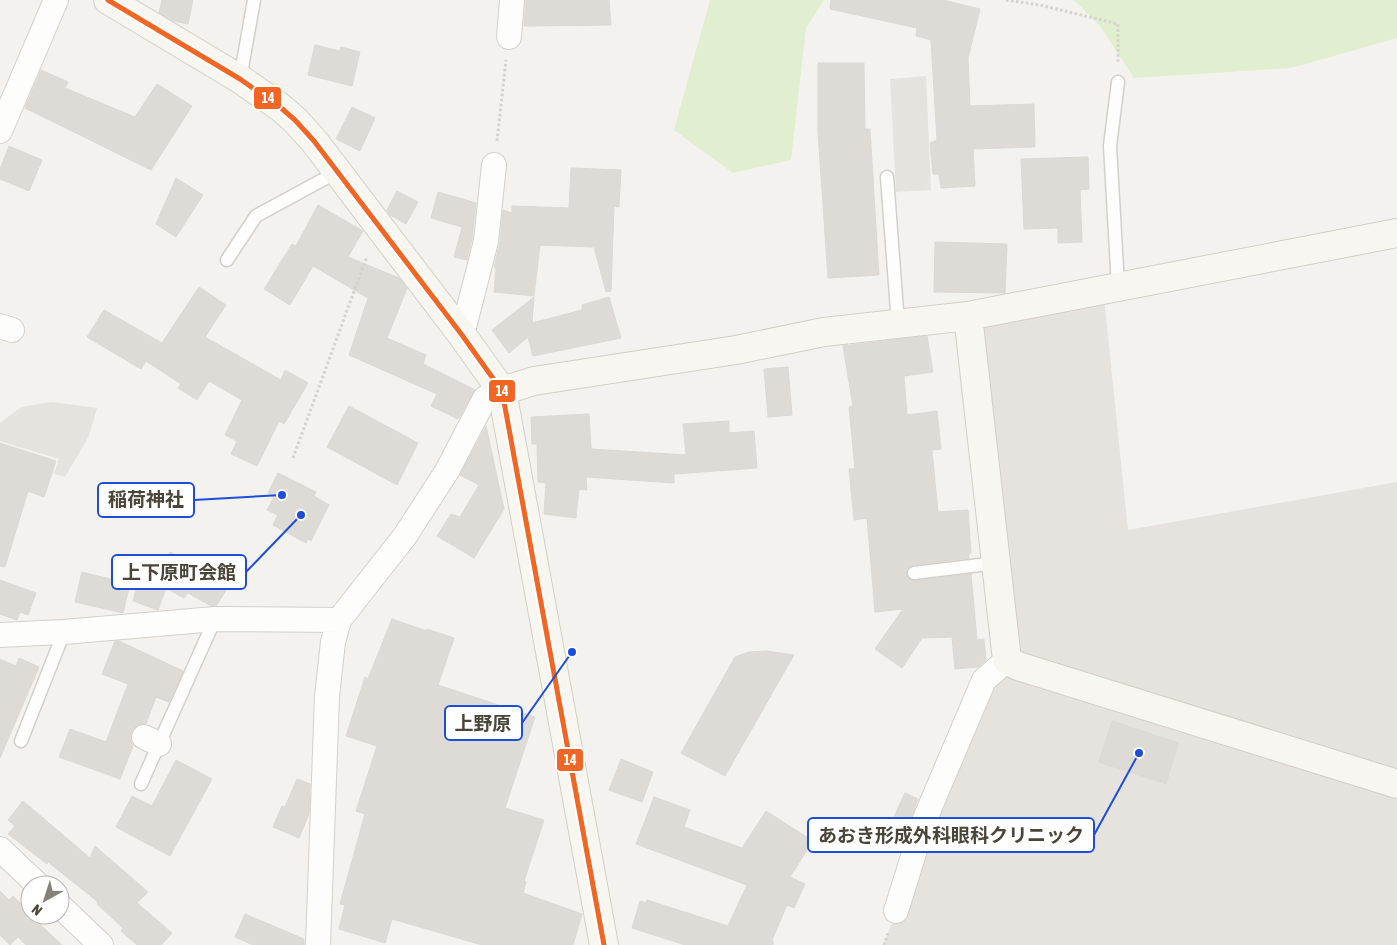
<svg xmlns="http://www.w3.org/2000/svg" width="1397" height="945" viewBox="0 0 1397 945" font-family="'Asap Condensed','Noto Sans JP',sans-serif">
<style>
.industrial{fill:#e6e2de}
.green{fill:#e1eecf}
.parking{fill:#e6e3df}
.building{fill:#dedbd6;stroke:#dcd9d4}
.lines{fill:none;stroke-linecap:round;stroke-linejoin:round}
.lane-casing{stroke:#d2d0cb;stroke-width:15}
.street-casing{stroke:#d2d0cb;stroke-width:26}
.secondary-casing{stroke:#d3cfc5;stroke-width:30}
.path{stroke:#d3d2cc;stroke-width:3;stroke-dasharray:2.5 2.5;stroke-linecap:butt}
.lane{stroke:#fdfdfc;stroke-width:12}
.street{stroke:#fdfdfc;stroke-width:24}
.secondary{stroke:#f7f6f1;stroke-width:28}
.bus-1-casing{stroke:#fff;stroke-width:9}
.bus-1{stroke:#f26522;stroke-width:5}
.leader{fill:none;stroke:#1d4ed8;stroke-width:2}
.callout-dot{fill:#1d4ed8;stroke:#fff;stroke-width:2}
.callout{fill:#fff;stroke:#1d4ed8;stroke-width:2}
.callout-label{font-size:19px;text-anchor:middle;font-weight:bold;fill:#4b4439}
.line-badge{stroke:#fff;stroke-width:2}
.badge-label{font-size:14px;text-anchor:middle;font-weight:bold;fill:#fff}
</style>
<rect width="100%" height="100%" fill="#f4f2ee"/>
<path class="industrial" d="M 1103,288 L 1128,530 L 1397,482 L 1397,945 L 884,945 L 896,911 L 924,821 L 1007,660 L 968,316 Z"/>
<path class="green" d="M 710,0 L 824,0 L 806,28 L 791,160 L 733,173 L 674,130 Z
M 1074,0 L 1397,0 L 1397,38 L 1291,68 L 1134,78 L 1100,26 Z"/>
<path class="parking" d="M 926,76 L 931,190 L 896,192 L 890,79 Z
M 52,402 L 97,408 L 89,436 L 65,477 L 54,474 L 59,459 L 0,441 L 0,423 L 21,407 Z"/>
<path class="building" d="M 162,0 L 193,0 L 188,24 L 174,21 L 159,13 Z
M 526,0 L 609,0 L 611,25 L 524,26 Z
M 831,0 L 943,0 L 980,9 L 968,58 L 970,106 L 1034,104 L 1035,147 L 973,149 L 975,186 L 941,188 L 939,174 L 933,174 L 930,143 L 937,140 L 931,40 L 916,36 L 917,28 L 830,9 Z
M 315,45 L 340,51 L 341,47 L 360,52 L 352,86 L 308,75 Z
M 818,63 L 864,63 L 865,129 L 870,129 L 879,275 L 828,278 L 818,132 Z
M 41,70 L 68,82 L 65,88 L 135,117 L 157,84 L 192,106 L 151,170 L 25,108 Z
M 352,107 L 375,118 L 360,151 L 336,139 Z
M 9,146 L 42,160 L 29,191 L 0,179 L 0,169 Z
M 1088,157 L 1089,189 L 1080,190 L 1082,242 L 1058,243 L 1058,228 L 1024,229 L 1021,159 Z
M 571,168 L 621,170 L 619,207 L 614,206 L 611,291 L 606,292 L 594,247 L 540,245 L 534,296 L 494,292 L 496,268 L 494,267 L 500,242 L 503,210 L 512,213 L 512,206 L 569,208 Z
M 176,178 L 203,195 L 176,237 L 156,224 Z
M 397,191 L 418,202 L 406,224 L 390,215 L 387,210 Z
M 438,192 L 476,203 L 472,239 L 467,260 L 454,257 L 462,227 L 431,218 Z
M 318,205 L 363,231 L 348,257 L 399,278 L 407,288 L 387,338 L 426,355 L 423,364 L 475,390 L 458,419 L 431,406 L 437,394 L 349,355 L 368,298 L 313,266 L 290,305 L 264,289 L 292,244 L 296,246 Z
M 935,242 L 1007,244 L 1005,293 L 934,292 Z
M 199,287 L 226,305 L 205,337 L 281,380 L 285,370 L 308,383 L 284,424 L 279,421 L 257,466 L 231,454 L 237,441 L 225,435 L 242,400 L 209,381 L 197,400 L 178,388 L 181,384 L 146,361 L 141,369 L 87,337 L 104,310 L 162,343 Z
M 534,297 L 532,323 L 582,310 L 582,305 L 609,297 L 621,338 L 533,356 L 528,337 L 509,353 L 492,330 Z
M 927,336 L 933,372 L 904,376 L 907,415 L 937,411 L 941,449 L 932,450 L 938,512 L 968,510 L 971,553 L 969,553 L 969,558 L 913,565 L 907,569 L 906,574 L 910,580 L 915,581 L 971,574 L 977,640 L 984,639 L 986,660 L 978,667 L 955,669 L 952,637 L 922,638 L 902,668 L 875,649 L 903,609 L 875,612 L 867,518 L 854,520 L 849,469 L 855,469 L 849,407 L 853,406 L 843,346 Z
M 788,367 L 792,415 L 768,417 L 764,369 Z
M 349,406 L 418,443 L 397,485 L 327,447 Z
M 589,414 L 591,449 L 686,455 L 683,424 L 729,421 L 729,433 L 754,431 L 757,468 L 674,474 L 674,483 L 586,477 L 587,490 L 579,489 L 576,518 L 544,514 L 546,483 L 538,482 L 537,444 L 532,444 L 531,417 Z
M 486,426 L 504,509 L 474,558 L 437,536 L 451,514 L 460,517 L 479,485 L 460,475 Z
M 0,443 L 56,461 L 44,497 L 28,491 L 5,567 L 0,566 Z
M 278,473 L 316,492 L 314,496 L 329,505 L 311,541 L 308,539 L 306,543 L 273,525 L 278,515 L 267,510 L 274,497 L 268,493 Z
M 170,552 L 229,585 L 217,605 L 211,606 L 188,593 L 184,598 L 166,588 L 158,610 L 133,601 L 142,567 L 159,571 Z
M 82,572 L 130,584 L 123,613 L 75,602 Z
M 0,580 L 36,593 L 28,615 L 20,612 L 17,620 L 0,614 Z
M 392,619 L 427,631 L 427,629 L 454,638 L 438,685 L 535,717 L 505,808 L 544,820 L 524,881 L 526,882 L 523,893 L 582,914 L 573,945 L 482,945 L 392,919 L 385,943 L 339,929 L 345,905 L 340,904 L 365,814 L 356,811 L 377,746 L 346,736 L 365,677 L 368,679 Z
M 115,641 L 119,641 L 183,671 L 169,702 L 156,697 L 146,724 L 137,726 L 132,731 L 130,739 L 133,746 L 120,779 L 59,757 L 70,729 L 106,742 L 128,684 L 102,674 Z
M 767,651 L 794,655 L 725,776 L 681,753 L 735,657 L 749,652 Z
M 19,658 L 39,667 L 0,758 L 0,659 L 16,666 Z
M 1112,721 L 1178,743 L 1166,784 L 1099,762 Z
M 621,759 L 653,772 L 642,802 L 609,790 Z
M 176,760 L 212,779 L 170,856 L 116,827 L 132,796 L 152,806 Z
M 297,779 L 310,784 L 309,814 L 299,838 L 273,827 L 282,806 L 285,807 Z
M 905,793 L 918,799 L 908,826 L 893,819 Z
M 654,797 L 690,810 L 684,827 L 742,848 L 766,811 L 813,841 L 790,877 L 805,884 L 794,908 L 787,905 L 772,940 L 773,941 L 773,945 L 685,945 L 632,928 L 640,901 L 646,903 L 647,900 L 728,926 L 747,885 L 636,844 Z
M 23,801 L 90,858 L 95,846 L 148,892 L 137,903 L 172,933 L 161,945 L 137,945 L 121,931 L 123,928 L 97,904 L 98,902 L 48,862 L 47,864 L 8,834 L 15,826 L 8,820 Z
M 0,891 L 9,900 L 13,896 L 30,912 L 30,915 L 33,915 L 32,917 L 62,945 L 26,945 L 18,937 L 10,945 L 0,935 Z
M 245,914 L 304,939 L 304,945 L 253,945 L 235,937 Z"/>
<g class="lines">
<g class="lane-casing">
<path id="lane" d="M 240,79 L 254,0
M 887,177 L 898,324
M 227,260 L 256,216 L 337,172
M 1118,286 L 1110,146 L 1118,82
M 914,573 L 996,563
M 21,741 L 64,632
M 141,784 L 215,619"/>
</g>
<g class="street-casing">
<path id="street" d="M 509,37 L 512,0
M 0,131 L 56,0
M 0,326 L 12,330
M 462,335 L 486,241 L 494,165
M 0,635 L 64,632 L 215,619 L 339,620
M 144,737 L 159,744
M 0,849 L 38,885
M 60,906 L 101,945
M 896,911 L 924,821 L 984,680 L 1007,660
M 318,945 L 327,696 L 333,642 L 339,620 L 405,536 L 447,471 L 485,398 L 502,391"/>
</g>
<g class="secondary-casing">
<path id="secondary" d="M 108,0 L 240,79 L 280,107 L 295,120 L 314,141 L 462,335 L 502,391 L 604,945
M 968,316 L 1007,660 L 1018,666 L 1397,784
M 502,391 L 534,381 L 736,350 L 824,332 L 968,316 L 1397,233"/>
</g>
<path class="path" d="M 1006,0 L 1040,5 L 1118,24 L 1118,64
M 497,141 L 506,60
M 293,458 L 367,256
M 884,945 L 888,933"/>
<use href="#lane" class="lane"/>
<use href="#street" class="street"/>
<use href="#secondary" class="secondary"/>
<g class="bus-1-casing">
<path id="bus-1" d="M 108,0 L 240,79 L 280,107 L 295,120 L 314,141 L 462,335 L 502,391 L 604,945"/>
</g>
<use href="#bus-1" class="bus-1"/>
</g>
<path class="leader" d="M282 495L194 500M301 515L246 572M572 652L522 723M1139 753L1094 835"/>
<g class="callout-dot">
<circle cx="282" cy="495" r="5"/>
<circle cx="301" cy="515" r="5"/>
<circle cx="572" cy="652" r="5"/>
<circle cx="1139" cy="753" r="5"/>
</g>
<g class="callout">
<rect x="98" y="483" width="96" height="34" rx="5"/>
<rect x="112" y="555" width="134" height="34" rx="5"/>
<rect x="445" y="706" width="77" height="34" rx="5"/>
<rect x="808" y="818" width="286" height="34" rx="5"/>
</g>
<g class="callout-label">
<text x="146" y="506">稲荷神社</text>
<text x="179" y="579">上下原町会館</text>
<text x="483" y="730">上野原</text>
<text x="951" y="842">あおき形成外科眼科クリニック</text>
</g>
<g class="line-badge">
<rect x="253" y="86" width="29" height="24" rx="5" fill="#f26522"/>
<rect x="488" y="379" width="28" height="24" rx="5" fill="#f26522"/>
<rect x="556" y="748" width="28" height="24" rx="5" fill="#f26522"/>
</g>
<g class="badge-label">
<text x="268" y="103">14</text>
<text x="502" y="396">14</text>
<text x="570" y="765">14</text>
</g>
<g transform="translate(45 900) rotate(219)"><circle r="24" fill="#ffffff" stroke="#b7b4b0"/>
<path d="M0-4L9 19L0 12L-9 19Z" fill="#868178"/>
<text y="-8" font-size="14" font-weight="bold" text-anchor="middle" fill="#4b4439">N</text>
</g>
</svg>
